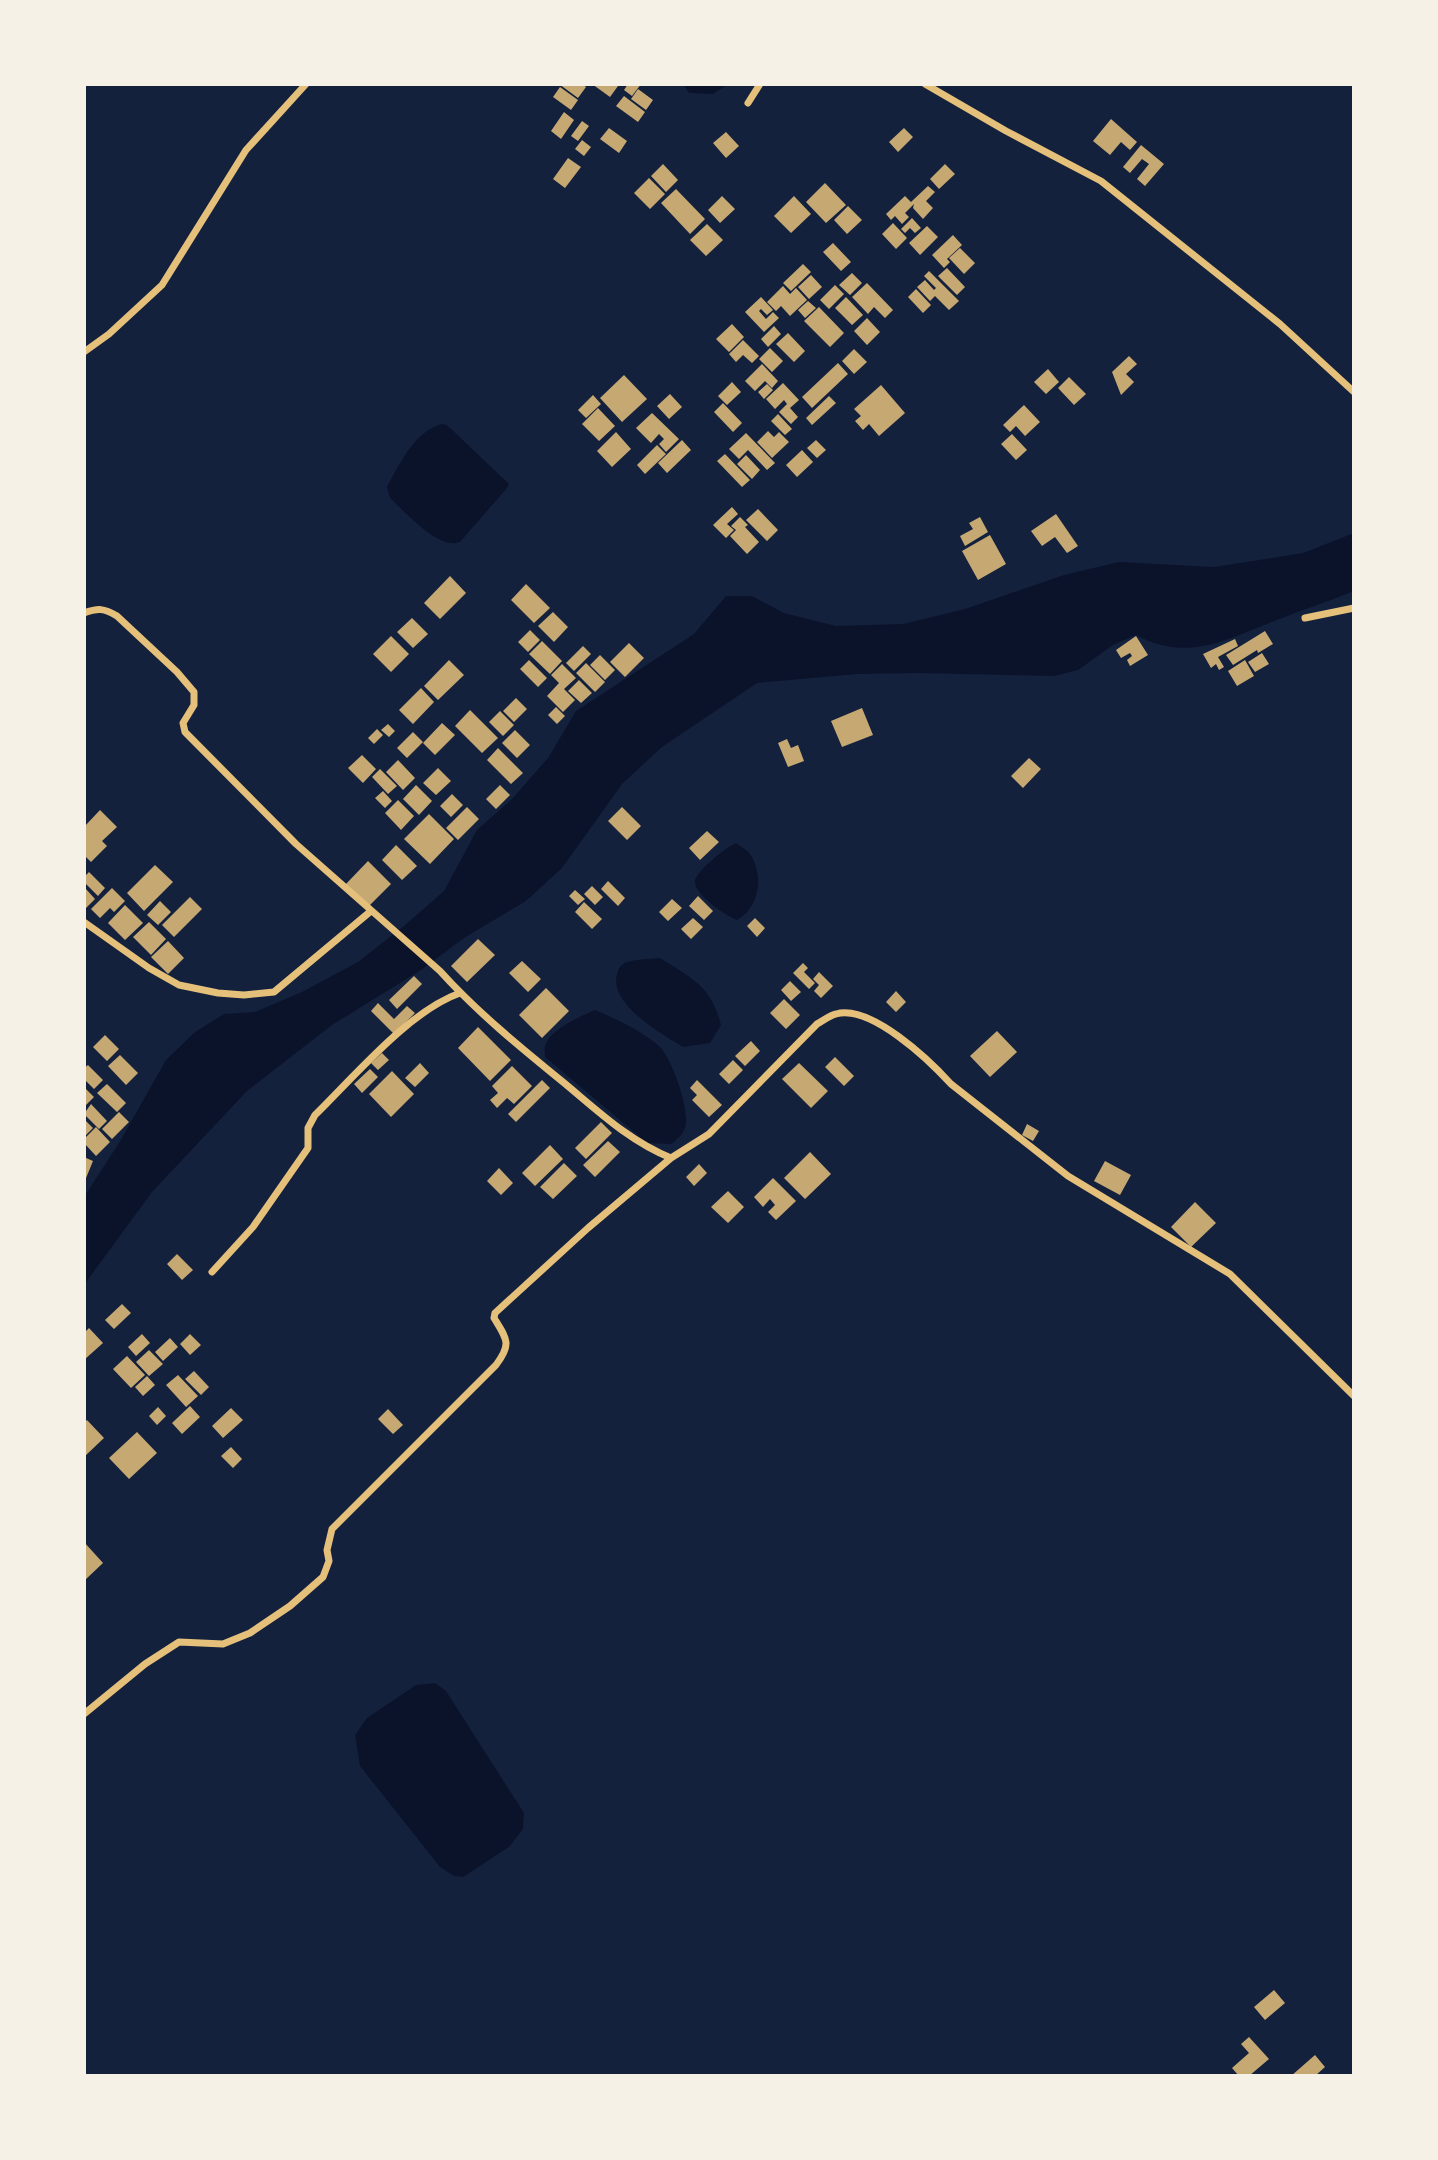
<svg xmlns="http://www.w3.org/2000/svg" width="1438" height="2160" viewBox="0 0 1438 2160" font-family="'Public Sans',sans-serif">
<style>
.water{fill:#0b132b}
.building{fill:#c6a872}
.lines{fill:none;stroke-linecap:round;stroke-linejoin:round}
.minor{stroke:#e5c07b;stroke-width:7}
</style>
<rect width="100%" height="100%" fill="#14213d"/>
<path class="water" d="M 683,84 L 728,84 L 713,94 L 689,93 Z
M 442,424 L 447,425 L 509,484 L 507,488 L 460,542 C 440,551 405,512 390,498 L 387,487 C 399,464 416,430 442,424 Z
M 1354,533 L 1354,591 C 1327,602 1299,611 1272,622 C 1223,641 1187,662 1136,635 L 1113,645 L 1078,670 L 1054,676 L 917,673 L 857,674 L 757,683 L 662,747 L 622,784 L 562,868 L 526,901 L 464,938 L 421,970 L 332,1025 L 247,1091 L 152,1192 L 84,1285 L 84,1197 L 119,1143 L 166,1060 L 195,1032 L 224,1014 L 255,1012 L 302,992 L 358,962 L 404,926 L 444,891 L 477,830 L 513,798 L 548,758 L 576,711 L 694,634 L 726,596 L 752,596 L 784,613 L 836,626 L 903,624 L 965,609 L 1064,575 L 1119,562 L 1214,567 L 1303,553 Z
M 736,843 C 740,846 747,850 750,854 C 764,874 760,908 737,920 C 726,916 692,893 695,880 C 699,869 726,847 736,843 Z
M 660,958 C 692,978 712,987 721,1025 L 710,1043 L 683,1047 C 662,1034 608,1004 617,974 C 618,968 622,964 627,962 C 637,959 650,959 660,958 Z
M 595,1010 C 617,1019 642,1031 660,1047 C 672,1059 691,1112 685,1128 C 683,1135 677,1139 671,1144 L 647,1143 L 545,1057 C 545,1053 544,1049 545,1046 C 549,1030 581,1016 595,1010 Z
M 435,1683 L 446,1691 L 524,1813 L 523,1829 L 509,1847 L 463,1877 L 454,1876 L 440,1867 L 360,1766 L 355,1735 L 367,1718 L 416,1685 Z"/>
<path class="building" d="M 559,84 L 582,84 L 586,87 L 578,98 Z
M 592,84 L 616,84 L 618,86 L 610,97 Z
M 628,84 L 641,84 L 632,96 L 624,90 Z
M 560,87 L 578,100 L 571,110 L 553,97 Z
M 638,89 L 653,100 L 646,110 L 631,99 Z
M 624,96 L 645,112 L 638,122 L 616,106 Z
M 564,112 L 574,120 L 561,139 L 551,131 Z
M 1111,119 L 1137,142 L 1130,150 L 1121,142 L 1110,155 L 1093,141 Z
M 582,121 L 589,126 L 578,141 L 571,136 Z
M 609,128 L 627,141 L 619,153 L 600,139 Z
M 904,128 L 913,137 L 898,152 L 889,142 Z
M 726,132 L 739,146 L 726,158 L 713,143 Z
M 582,140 L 591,147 L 584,156 L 575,149 Z
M 1141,145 L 1164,164 L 1145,186 L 1137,179 L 1149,164 L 1142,159 L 1130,173 L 1123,167 Z
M 568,158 L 581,167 L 565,188 L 553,179 Z
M 663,164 L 678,180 L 666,192 L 651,176 Z
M 945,164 L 955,174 L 939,189 L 930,179 Z
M 649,178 L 665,194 L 650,209 L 634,193 Z
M 825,183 L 846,205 L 826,223 L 806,202 Z
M 928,186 L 935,192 L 926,201 L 933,208 L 923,219 L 913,208 L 914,204 L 905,213 L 909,217 L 902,224 L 895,216 L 891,220 L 886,214 L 905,196 L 911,202 Z
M 676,189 L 705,219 L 690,234 L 661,203 Z
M 722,196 L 735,209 L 720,223 L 708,210 Z
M 794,196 L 811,214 L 791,233 L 774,216 Z
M 848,206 L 862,220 L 847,234 L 834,220 Z
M 912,218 L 921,228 L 915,233 L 910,228 L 905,233 L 901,229 Z
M 893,223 L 907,238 L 896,249 L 882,234 Z
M 707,224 L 723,240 L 706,256 L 690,240 Z
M 927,226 L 938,237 L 920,255 L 909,243 Z
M 953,235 L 962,245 L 947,259 L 950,262 L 944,268 L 932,255 Z
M 833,243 L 851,262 L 841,271 L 823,252 Z
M 960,248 L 975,263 L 964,274 L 949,258 Z
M 803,264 L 811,272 L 791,291 L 783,283 Z
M 947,268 L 965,287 L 957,295 L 938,276 Z
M 929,271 L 959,301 L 949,310 L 935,296 L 930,301 L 917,287 L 925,280 L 934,290 L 936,288 L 924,276 Z
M 852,273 L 862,283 L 850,295 L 839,285 Z
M 811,275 L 822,287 L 809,299 L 798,287 Z
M 867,283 L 893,310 L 885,318 L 874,307 L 868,314 L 852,297 Z
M 835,285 L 844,294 L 829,309 L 820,300 Z
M 783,286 L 790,294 L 796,288 L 807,300 L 790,316 L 781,306 L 776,311 L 767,302 Z
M 916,289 L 931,305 L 923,313 L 908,297 Z
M 761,297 L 773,310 L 767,315 L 761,309 L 759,311 L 766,319 L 773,312 L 779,318 L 764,332 L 745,312 Z
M 846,297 L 863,315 L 852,325 L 835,308 Z
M 808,301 L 816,308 L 805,318 L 798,310 Z
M 819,307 L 844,333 L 830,347 L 804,321 Z
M 867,318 L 880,332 L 867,345 L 854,331 Z
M 732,324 L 744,337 L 729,352 L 716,339 Z
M 774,326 L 781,334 L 768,347 L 761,339 Z
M 788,333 L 805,351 L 794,362 L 776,344 Z
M 743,340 L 759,356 L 752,363 L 743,355 L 736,362 L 729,354 Z
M 770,348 L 783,361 L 772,372 L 759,359 Z
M 854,349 L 867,362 L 854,374 L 842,361 Z
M 1129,356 L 1137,364 L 1126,374 L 1134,382 L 1121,395 L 1112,372 Z
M 838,363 L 848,374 L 812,408 L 802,397 Z
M 762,364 L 778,381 L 772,388 L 765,381 L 755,391 L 745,381 Z
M 1048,369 L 1059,382 L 1046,394 L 1034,382 Z
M 624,375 L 647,399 L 622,422 L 600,398 Z
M 1069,377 L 1086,394 L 1074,405 L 1058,388 Z
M 732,382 L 741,392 L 727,405 L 718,396 Z
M 783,383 L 799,400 L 790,408 L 798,417 L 791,424 L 779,412 L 787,404 L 784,400 L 775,409 L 766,399 Z
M 767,384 L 773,390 L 764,399 L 758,392 Z
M 881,385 L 905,413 L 879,436 L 869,424 L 863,430 L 855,421 L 861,416 L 854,409 Z
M 670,394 L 682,407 L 669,419 L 657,406 Z
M 593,395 L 601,404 L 586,418 L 578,410 Z
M 829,396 L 836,403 L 812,425 L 806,418 Z
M 723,403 L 742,423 L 733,432 L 714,412 Z
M 1024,405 L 1040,422 L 1025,436 L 1016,426 L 1010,432 L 1003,425 Z
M 598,408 L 615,426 L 599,441 L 582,424 Z
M 652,413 L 679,439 L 666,452 L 659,444 L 664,439 L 659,434 L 651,443 L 636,428 Z
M 778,414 L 792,429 L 785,435 L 771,421 Z
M 768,431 L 774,437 L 779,432 L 789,442 L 772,458 L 757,442 Z
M 616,432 L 631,449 L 612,467 L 597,451 Z
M 746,433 L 775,463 L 767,470 L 748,450 L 739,459 L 729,449 Z
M 1012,434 L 1027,450 L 1016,460 L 1001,444 Z
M 682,440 L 691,450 L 667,473 L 658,463 Z
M 816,440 L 826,450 L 817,458 L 807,448 Z
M 657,445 L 666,454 L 645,474 L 637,465 Z
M 802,450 L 813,462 L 797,477 L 786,465 Z
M 725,454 L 750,480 L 742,487 L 717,461 Z
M 746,455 L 760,470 L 752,479 L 737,464 Z
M 732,507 L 738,514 L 727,524 L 734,530 L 726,538 L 713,525 Z
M 758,509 L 778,530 L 767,541 L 746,520 Z
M 1056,514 L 1078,546 L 1067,553 L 1055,537 L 1042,546 L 1031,531 Z
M 740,517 L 748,525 L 745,527 L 759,542 L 747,554 L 730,536 L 736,530 L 731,526 Z
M 980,517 L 988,532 L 965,546 L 960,536 L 973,529 L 969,523 Z
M 990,535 L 1006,564 L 978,580 L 962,551 Z
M 450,576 L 466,593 L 440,619 L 424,603 Z
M 526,584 L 550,608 L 534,623 L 511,600 Z
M 553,612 L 568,627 L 554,642 L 538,626 Z
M 412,618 L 428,634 L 413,648 L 397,632 Z
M 530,630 L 540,640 L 528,652 L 518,642 Z
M 1265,631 L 1273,644 L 1258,653 L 1257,650 L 1233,665 L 1226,655 Z
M 391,636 L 409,654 L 391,672 L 373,654 Z
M 1136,636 L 1148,655 L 1130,666 L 1127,660 L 1132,656 L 1130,653 L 1121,658 L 1116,650 Z
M 1235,639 L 1238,646 L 1218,657 L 1224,667 L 1219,670 L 1216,664 L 1211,668 L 1203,654 Z
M 542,641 L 562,661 L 550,674 L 529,654 Z
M 629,643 L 644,658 L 625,677 L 610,662 Z
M 583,646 L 591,654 L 574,671 L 566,663 Z
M 1262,653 L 1269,664 L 1255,672 L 1248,662 Z
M 600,655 L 615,670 L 605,680 L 590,665 Z
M 449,660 L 464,675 L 438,700 L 424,686 Z
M 529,660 L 547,678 L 538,687 L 520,669 Z
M 1245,660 L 1254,676 L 1237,686 L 1228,671 Z
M 586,663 L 605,682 L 595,692 L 576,673 Z
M 562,664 L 576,678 L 564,689 L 575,700 L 563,712 L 547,696 L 559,683 L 551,675 Z
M 579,680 L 592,693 L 581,703 L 568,691 Z
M 421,688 L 434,702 L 413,724 L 399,710 Z
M 516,698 L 527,709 L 514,722 L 503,711 Z
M 556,707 L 565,716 L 557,724 L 548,715 Z
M 862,708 L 873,735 L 842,747 L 831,721 Z
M 470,710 L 498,738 L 482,753 L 455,726 Z
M 500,711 L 514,725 L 503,736 L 489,722 Z
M 442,723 L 455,735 L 435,755 L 423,743 Z
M 388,724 L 395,731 L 389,737 L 381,730 Z
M 377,729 L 383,735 L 374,744 L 368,738 Z
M 515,730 L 530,745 L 517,758 L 502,743 Z
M 413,732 L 423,742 L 407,758 L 397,748 Z
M 787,739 L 791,748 L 798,745 L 804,761 L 788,767 L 778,743 Z
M 498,748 L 523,773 L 511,784 L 487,760 Z
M 362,755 L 376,769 L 363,783 L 348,768 Z
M 1029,758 L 1041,769 L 1023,788 L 1011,776 Z
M 398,760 L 415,778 L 403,790 L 386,772 Z
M 438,768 L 451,781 L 436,795 L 423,783 Z
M 380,769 L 397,786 L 388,794 L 372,777 Z
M 416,785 L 432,801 L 419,815 L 403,799 Z
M 500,785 L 510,795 L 496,809 L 486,799 Z
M 383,791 L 392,801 L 385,808 L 375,798 Z
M 452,794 L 463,805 L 451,817 L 440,806 Z
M 398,800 L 414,816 L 401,830 L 385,813 Z
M 467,807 L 479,819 L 458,840 L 446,828 Z
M 622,807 L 641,826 L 627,840 L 608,821 Z
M 100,810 L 117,827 L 102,841 L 107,846 L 91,862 L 84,855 L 84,827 Z
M 429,814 L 454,839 L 430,864 L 404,839 Z
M 707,831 L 719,842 L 700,860 L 689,848 Z
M 396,845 L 417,866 L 402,880 L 382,860 Z
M 368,861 L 391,884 L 368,907 L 345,885 Z
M 155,865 L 173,882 L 144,911 L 127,893 Z
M 89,872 L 105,888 L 98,896 L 84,882 L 84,877 Z
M 608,881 L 625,898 L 618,906 L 601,889 Z
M 592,886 L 603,897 L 595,905 L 584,894 Z
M 112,888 L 125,901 L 114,912 L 110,908 L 100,918 L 91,909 Z
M 86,889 L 95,899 L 84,910 L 84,891 Z
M 575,890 L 585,899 L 578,905 L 569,896 Z
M 698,896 L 713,911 L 704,920 L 689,906 Z
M 190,897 L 202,909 L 174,937 L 162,925 Z
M 672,899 L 682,908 L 668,921 L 659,912 Z
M 160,901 L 171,912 L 158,925 L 147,915 Z
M 584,902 L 602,919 L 592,929 L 575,912 Z
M 125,905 L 143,923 L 125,940 L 108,923 Z
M 693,918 L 703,927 L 691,939 L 681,929 Z
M 755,918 L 765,928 L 757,937 L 747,926 Z
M 149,922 L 166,939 L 151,955 L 133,937 Z
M 478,939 L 495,955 L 467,982 L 451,966 Z
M 168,941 L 184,958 L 168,974 L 151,957 Z
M 522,961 L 541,979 L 528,992 L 509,973 Z
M 803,963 L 808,968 L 804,972 L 815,983 L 809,989 L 793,973 Z
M 819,972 L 833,986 L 821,998 L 814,991 L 819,985 L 813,979 Z
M 414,976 L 422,984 L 397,1009 L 389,1000 Z
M 790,981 L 801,992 L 791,1001 L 781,990 Z
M 546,988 L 569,1011 L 542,1038 L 519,1015 Z
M 896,991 L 906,1002 L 896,1012 L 886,1002 Z
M 784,999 L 800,1015 L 786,1029 L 770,1013 Z
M 378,1003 L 394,1019 L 407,1006 L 415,1013 L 394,1034 L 371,1011 Z
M 478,1027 L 511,1060 L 490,1081 L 458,1048 Z
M 997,1031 L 1017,1052 L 990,1077 L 970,1056 Z
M 105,1035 L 119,1049 L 107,1061 L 93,1047 Z
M 751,1041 L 760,1051 L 745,1066 L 735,1056 Z
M 382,1053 L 389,1060 L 378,1070 L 371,1063 Z
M 120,1055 L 138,1073 L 126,1085 L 108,1066 Z
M 835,1057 L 854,1076 L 844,1086 L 825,1067 Z
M 733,1060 L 743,1070 L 729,1084 L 719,1074 Z
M 420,1063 L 429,1073 L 415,1087 L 405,1078 Z
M 799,1063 L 828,1091 L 811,1108 L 782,1079 Z
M 88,1065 L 103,1080 L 94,1089 L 84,1079 L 84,1068 Z
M 512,1066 L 532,1086 L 514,1104 L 507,1098 L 497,1108 L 490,1100 L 498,1093 L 492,1086 Z
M 370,1069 L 378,1077 L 362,1093 L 354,1084 Z
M 392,1071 L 414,1094 L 391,1117 L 369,1094 Z
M 542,1080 L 550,1088 L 516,1122 L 508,1114 Z
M 697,1080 L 722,1105 L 709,1117 L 692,1100 L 697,1095 L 690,1088 Z
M 107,1084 L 126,1103 L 117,1112 L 97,1093 Z
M 84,1087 L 94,1097 L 84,1107 Z
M 91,1104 L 107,1121 L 99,1129 L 84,1114 Z
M 119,1112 L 129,1122 L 112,1139 L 102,1129 Z
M 84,1119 L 93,1128 L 84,1137 Z
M 601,1122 L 612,1133 L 586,1159 L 575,1148 Z
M 1027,1124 L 1039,1131 L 1033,1141 L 1022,1135 Z
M 96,1127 L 110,1142 L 96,1156 L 84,1143 L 84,1139 Z
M 608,1141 L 620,1152 L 595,1177 L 583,1165 Z
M 550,1145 L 563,1159 L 535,1186 L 522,1173 Z
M 810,1152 L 831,1174 L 805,1199 L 784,1178 Z
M 84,1157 L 93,1161 L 84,1183 Z
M 1105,1161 L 1131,1175 L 1120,1195 L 1094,1181 Z
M 564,1163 L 577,1176 L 553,1199 L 540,1187 Z
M 699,1164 L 707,1173 L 694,1186 L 686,1177 Z
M 499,1168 L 513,1183 L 501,1195 L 487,1181 Z
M 773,1178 L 796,1201 L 776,1220 L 768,1212 L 775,1205 L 770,1199 L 763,1207 L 754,1197 Z
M 728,1191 L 744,1207 L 728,1223 L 711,1207 Z
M 1195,1202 L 1216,1223 L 1191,1247 L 1171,1227 Z
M 177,1254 L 193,1270 L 182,1280 L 167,1264 Z
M 122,1304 L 131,1313 L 114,1329 L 105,1320 Z
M 89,1328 L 103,1343 L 84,1360 L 84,1333 Z
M 142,1334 L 150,1343 L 136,1356 L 128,1347 Z
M 190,1334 L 201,1345 L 190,1355 L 180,1344 Z
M 170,1338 L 178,1347 L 163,1361 L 155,1352 Z
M 149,1350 L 163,1364 L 149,1376 L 136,1362 Z
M 127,1356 L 145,1375 L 131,1388 L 113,1369 Z
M 194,1371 L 209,1387 L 201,1395 L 185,1379 Z
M 178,1375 L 198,1396 L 186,1407 L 166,1385 Z
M 147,1376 L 155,1385 L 143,1396 L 135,1387 Z
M 190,1406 L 200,1417 L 182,1434 L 172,1423 Z
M 158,1407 L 166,1416 L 157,1425 L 149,1416 Z
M 231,1408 L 243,1420 L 223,1438 L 212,1426 Z
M 388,1409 L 403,1425 L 393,1434 L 378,1419 Z
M 87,1420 L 104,1438 L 84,1457 L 84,1423 Z
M 137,1432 L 157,1453 L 129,1479 L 109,1458 Z
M 231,1447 L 242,1459 L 233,1468 L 221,1456 Z
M 84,1542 L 103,1563 L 84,1581 Z
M 1274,1990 L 1285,2003 L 1265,2020 L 1254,2007 Z
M 1249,2037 L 1269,2059 L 1249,2076 L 1239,2076 L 1232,2068 L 1249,2053 L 1241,2044 Z
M 1315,2055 L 1325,2067 L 1315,2076 L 1291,2076 Z"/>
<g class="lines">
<path class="minor" d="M 925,84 L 1006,131 L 1101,181 L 1280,324 L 1354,392
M 748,103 L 760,84
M 84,352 L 109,334 L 162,285 L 246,150 L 306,84
M 84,613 C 98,608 104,608 117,616 L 177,672 L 194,692 L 194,705 L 183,723 L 185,732 L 296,844 L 440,971 C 477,1012 520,1047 563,1082 C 598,1111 629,1141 671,1158 L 588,1228 L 495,1313 L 494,1318 C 507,1339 512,1344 496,1365 L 332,1529 L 327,1550 L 329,1561 L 323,1577 L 290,1606 L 250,1633 L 223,1644 L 179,1642 L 145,1664 L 84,1714
M 1305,618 L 1354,608
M 84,922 L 149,968 L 179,985 L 218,993 L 244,995 L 274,992 L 371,911
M 671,1158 L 709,1134 L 817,1024 C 823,1021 830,1015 836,1014 C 871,1004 930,1061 951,1084 L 1068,1176 L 1230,1274 L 1354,1396
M 212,1272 L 253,1227 L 308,1148 L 308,1128 L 315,1115 C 355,1076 409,1011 460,993"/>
</g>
<rect width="1438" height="2160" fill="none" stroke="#f6f1e7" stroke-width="172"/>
</svg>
